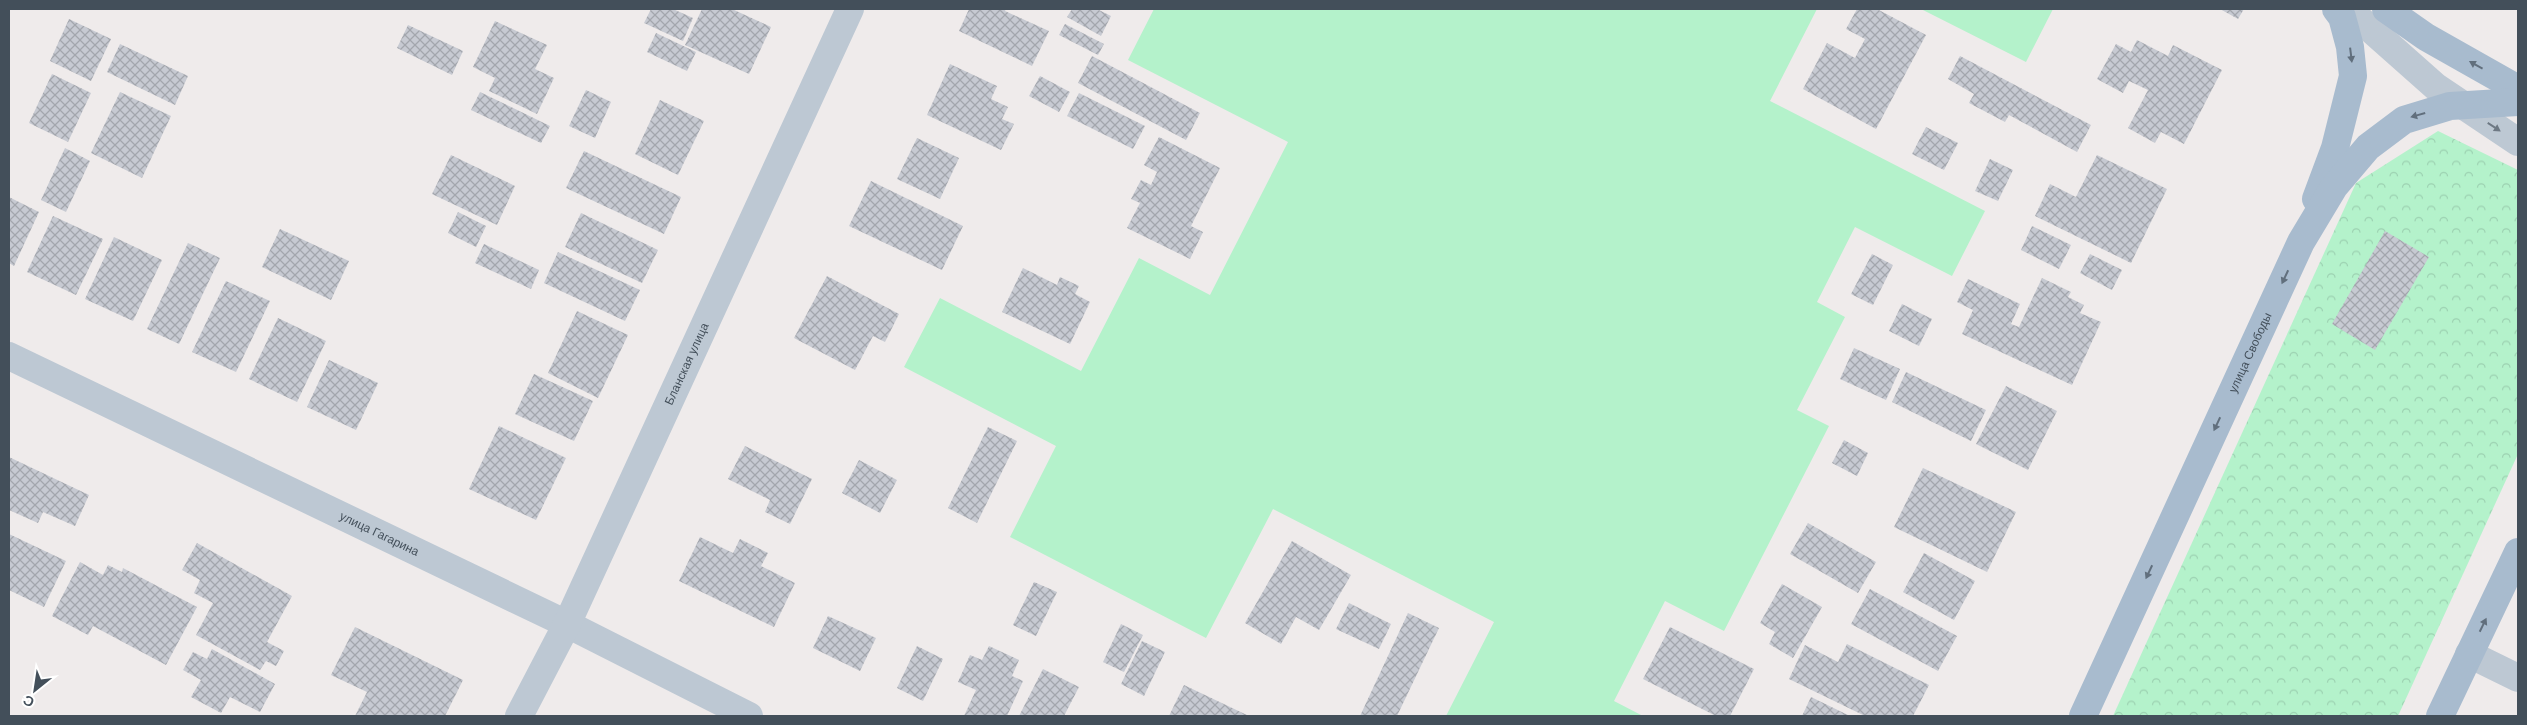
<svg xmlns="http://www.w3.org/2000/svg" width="2527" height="725" viewBox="0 0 2527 725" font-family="'DM Sans',sans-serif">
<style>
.forest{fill:url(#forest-crowns)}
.garden{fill:#b4f2cb}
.building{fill:url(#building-cross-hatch)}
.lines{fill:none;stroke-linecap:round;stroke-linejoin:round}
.minor{stroke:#bdc8d3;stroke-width:28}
.major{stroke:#a8bbce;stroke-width:28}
.oneway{fill:#616f7d}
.oneway2{fill:#6e7984}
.labels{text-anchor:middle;stroke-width:4.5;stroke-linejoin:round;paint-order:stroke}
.street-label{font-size:12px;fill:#434f5a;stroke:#fff}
</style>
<defs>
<pattern id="forest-crowns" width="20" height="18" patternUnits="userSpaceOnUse" patternTransform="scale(1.25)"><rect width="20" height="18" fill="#b4f2cb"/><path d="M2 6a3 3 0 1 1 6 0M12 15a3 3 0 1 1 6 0" fill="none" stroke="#9cd1b1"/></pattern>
<pattern id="building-cross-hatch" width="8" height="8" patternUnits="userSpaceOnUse" patternTransform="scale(1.25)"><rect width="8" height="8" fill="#c7cad2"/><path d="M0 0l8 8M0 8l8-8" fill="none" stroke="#a3a6ad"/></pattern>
</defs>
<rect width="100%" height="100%" fill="#efebeb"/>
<path class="forest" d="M 2438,131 L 2518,170 L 2518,454 L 2398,716 L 2113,716 L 2356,183 Z"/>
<path class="garden" d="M 1154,9 L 1817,9 L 1770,101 L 1985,211 L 1952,276 L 1855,227 L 1817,302 L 1845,317 L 1797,410 L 1829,426 L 1724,631 L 1665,601 L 1614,701 L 1643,716 L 1446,716 L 1494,622 L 1273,509 L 1206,638 L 1010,537 L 1056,446 L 904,367 L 940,298 L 1081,371 L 1139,258 L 1210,295 L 1288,142 L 1128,60 Z
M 1921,9 L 2053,9 L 2026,62 Z"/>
<path class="building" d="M 651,9 L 673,9 L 693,18 L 683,41 L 644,23 Z
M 702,9 L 732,9 L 771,27 L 749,74 L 685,45 Z
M 969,9 L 1006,9 L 1005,11 L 1049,31 L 1032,66 L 959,31 Z
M 1072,9 L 1097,9 L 1111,16 L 1101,36 L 1067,17 Z
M 1857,9 L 1877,9 L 1926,35 L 1876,129 L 1803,89 L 1827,43 L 1855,58 L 1865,39 L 1846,29 Z
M 2220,9 L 2244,9 L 2238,19 Z
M 69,19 L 111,39 L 91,81 L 50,61 Z
M 495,21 L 547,45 L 535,69 L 554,78 L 537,114 L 489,91 L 495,78 L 473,67 Z
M 1065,24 L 1104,44 L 1098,55 L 1059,35 Z
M 408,25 L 463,51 L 452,75 L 397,48 Z
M 656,33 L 696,52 L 687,71 L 647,52 Z
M 2137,40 L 2168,56 L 2173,45 L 2222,70 L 2184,144 L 2161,132 L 2155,143 L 2128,128 L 2148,90 L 2129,81 L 2123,93 L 2097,79 L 2116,44 L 2131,52 Z
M 120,44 L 188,76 L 175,105 L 107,72 Z
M 1092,56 L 1200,113 L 1186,140 L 1078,83 Z
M 1960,56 L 2091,125 L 2077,152 L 2009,115 L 2005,122 L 1969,103 L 1974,94 L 1948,79 Z
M 950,64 L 997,86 L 991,99 L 1008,107 L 1002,119 L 1014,124 L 1001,150 L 927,115 Z
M 52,74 L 91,93 L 68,142 L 29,123 Z
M 1040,76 L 1070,92 L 1059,112 L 1029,96 Z
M 586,90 L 611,102 L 595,138 L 569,126 Z
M 120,92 L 171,116 L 142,178 L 91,153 Z
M 480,92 L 550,126 L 541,143 L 471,110 Z
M 1079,93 L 1145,126 L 1133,149 L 1067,116 Z
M 660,100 L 704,121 L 678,175 L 635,154 Z
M 1926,127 L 1958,143 L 1944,170 L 1912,154 Z
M 1159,137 L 1220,168 L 1191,226 L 1203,232 L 1190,259 L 1127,228 L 1140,203 L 1131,199 L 1141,180 L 1151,185 L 1157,172 L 1144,165 Z
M 917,138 L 959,158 L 940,199 L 897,179 Z
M 65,148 L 90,161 L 66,212 L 41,200 Z
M 584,151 L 681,197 L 664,234 L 566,188 Z
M 451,155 L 515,186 L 497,225 L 432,194 Z
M 2097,155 L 2167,189 L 2131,263 L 2035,216 L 2050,184 L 2076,197 Z
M 1990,159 L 2013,170 L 1998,201 L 1975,191 Z
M 871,181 L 963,226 L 942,270 L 849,226 Z
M 9,197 L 39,212 L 14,266 L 9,263 Z
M 458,212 L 486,226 L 476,247 L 448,233 Z
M 581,213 L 658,250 L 642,283 L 565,247 Z
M 53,216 L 103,239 L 76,295 L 27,272 Z
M 2032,226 L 2071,245 L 2059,269 L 2021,250 Z
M 280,229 L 349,261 L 331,300 L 262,267 Z
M 2385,231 L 2429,257 L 2375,350 L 2332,324 Z
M 114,237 L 162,260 L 133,321 L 85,299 Z
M 188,243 L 220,258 L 179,344 L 147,329 Z
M 484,244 L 539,270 L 531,289 L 475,263 Z
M 558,252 L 640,290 L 625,321 L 544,283 Z
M 1872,254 L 1893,265 L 1873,305 L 1851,294 Z
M 2090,254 L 2122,270 L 2112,290 L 2080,273 Z
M 1023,268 L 1057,285 L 1060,277 L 1079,286 L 1075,294 L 1090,302 L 1070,344 L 1002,312 Z
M 827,276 L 899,314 L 885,342 L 873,336 L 855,370 L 794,338 Z
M 2042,278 L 2071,292 L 2068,297 L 2084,305 L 2080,313 L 2101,322 L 2072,385 L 1962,334 L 1973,310 L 1957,302 L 1968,279 L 2020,304 L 2011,324 L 2019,327 Z
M 226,281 L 270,301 L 236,372 L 192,352 Z
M 1902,304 L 1932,319 L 1919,346 L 1889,331 Z
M 577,311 L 628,335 L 598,398 L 548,373 Z
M 278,318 L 326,341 L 297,402 L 249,379 Z
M 1854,348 L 1900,369 L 1886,400 L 1840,379 Z
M 329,360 L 378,383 L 356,430 L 307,407 Z
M 1906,372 L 1986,410 L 1971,441 L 1892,402 Z
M 534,374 L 593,401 L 574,441 L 515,414 Z
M 2006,386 L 2057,411 L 2028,470 L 1976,444 Z
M 499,426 L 566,458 L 536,520 L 469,489 Z
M 988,427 L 1017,441 L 977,523 L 948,508 Z
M 1844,440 L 1868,453 L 1857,476 L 1832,463 Z
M 745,446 L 812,479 L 790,524 L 765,512 L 770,500 L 728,479 Z
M 9,457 L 89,495 L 75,526 L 43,512 L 38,523 L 9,510 Z
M 859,460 L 897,480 L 880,513 L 842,493 Z
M 1923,468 L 2016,512 L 1987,572 L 1894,527 Z
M 1808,523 L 1876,562 L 1858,593 L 1790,554 Z
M 9,534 L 66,561 L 44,607 L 9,590 Z
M 700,537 L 733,553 L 740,539 L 768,553 L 761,566 L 795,583 L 774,627 L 679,581 Z
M 1292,541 L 1351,575 L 1319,630 L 1296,617 L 1281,644 L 1245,623 Z
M 197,543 L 292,596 L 267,642 L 284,651 L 276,666 L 266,661 L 260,670 L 196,635 L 213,603 L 194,593 L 200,580 L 182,570 Z
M 1924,553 L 1975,581 L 1954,620 L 1903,592 Z
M 80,562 L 103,575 L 108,565 L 122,572 L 123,568 L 197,607 L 166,665 L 93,626 L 88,635 L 52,616 Z
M 1034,582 L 1057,592 L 1036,636 L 1013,625 Z
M 1782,584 L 1822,607 L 1793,658 L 1769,644 L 1775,632 L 1760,623 Z
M 1870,589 L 1957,636 L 1938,671 L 1851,624 Z
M 1349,603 L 1391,624 L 1379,649 L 1336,629 Z
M 1408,613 L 1439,628 L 1397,716 L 1360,716 Z
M 828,616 L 876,638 L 860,671 L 813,648 Z
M 1121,624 L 1143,635 L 1124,672 L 1103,662 Z
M 355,627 L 463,680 L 445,716 L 355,716 L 367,692 L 331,675 Z
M 1670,627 L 1754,669 L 1730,716 L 1716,716 L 1643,679 Z
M 1142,641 L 1165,652 L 1144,696 L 1121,684 Z
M 1847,644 L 1929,685 L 1913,716 L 1865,716 L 1789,679 L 1805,645 L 1838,662 Z
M 917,646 L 943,659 L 923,701 L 897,688 Z
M 989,646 L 1019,660 L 1012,676 L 1023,681 L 1007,716 L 964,716 L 976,690 L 958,682 L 970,655 L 982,660 Z
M 212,649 L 275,684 L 260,712 L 230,697 L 221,713 L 191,697 L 201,680 L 183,670 L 193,652 L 207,659 Z
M 1043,669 L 1079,687 L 1064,716 L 1019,716 Z
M 1184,685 L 1249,716 L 1169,716 Z
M 1811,697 L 1850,716 L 1802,716 Z"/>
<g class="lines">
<g class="minor">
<path d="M 2348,9 L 2436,87 L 2518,142"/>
<path id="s1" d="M 9,356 L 567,624 L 749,716"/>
<path d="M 2469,654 L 2518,678"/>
<path id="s2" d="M 519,716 L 567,624 L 850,9"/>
</g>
<g class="major">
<path d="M 2386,9 L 2426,37 L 2518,89"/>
<path d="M 2316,199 L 2335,148 L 2353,76 L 2350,47 L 2342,17 L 2336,9"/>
<path id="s3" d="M 2083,716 L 2301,242 L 2334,187 L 2368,147 L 2404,120 L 2450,106 L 2518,102"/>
<path d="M 2440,716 L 2518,552"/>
</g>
</g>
<defs><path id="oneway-solid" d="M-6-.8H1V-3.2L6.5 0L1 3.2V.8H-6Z" transform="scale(1.25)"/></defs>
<g class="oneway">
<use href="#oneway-solid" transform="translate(2351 55) rotate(83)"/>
<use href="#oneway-solid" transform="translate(2476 65) rotate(-151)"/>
<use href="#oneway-solid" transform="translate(2418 115) rotate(164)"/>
<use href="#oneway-solid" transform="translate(2285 277) rotate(115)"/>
<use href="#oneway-solid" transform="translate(2217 424) rotate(115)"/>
<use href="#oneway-solid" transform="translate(2149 572) rotate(115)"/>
<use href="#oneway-solid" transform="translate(2483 625) rotate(-64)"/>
</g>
<use class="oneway2" href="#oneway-solid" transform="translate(2494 127) rotate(33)"/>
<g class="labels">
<g class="street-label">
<text dy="4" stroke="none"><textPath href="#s3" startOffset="400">улица Свободы</textPath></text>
<text dy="4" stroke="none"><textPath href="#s2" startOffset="390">Бланская улица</textPath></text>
<text dy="4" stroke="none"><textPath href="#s1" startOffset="411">улица Гагарина</textPath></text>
</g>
</g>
<rect width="2527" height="725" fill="none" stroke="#434f5a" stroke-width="20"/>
<g transform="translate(35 690) rotate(210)" stroke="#ffffff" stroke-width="4" paint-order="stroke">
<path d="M0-4L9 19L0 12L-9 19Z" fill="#434f5a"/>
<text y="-8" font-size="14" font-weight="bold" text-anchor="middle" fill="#434f5a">С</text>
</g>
</svg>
